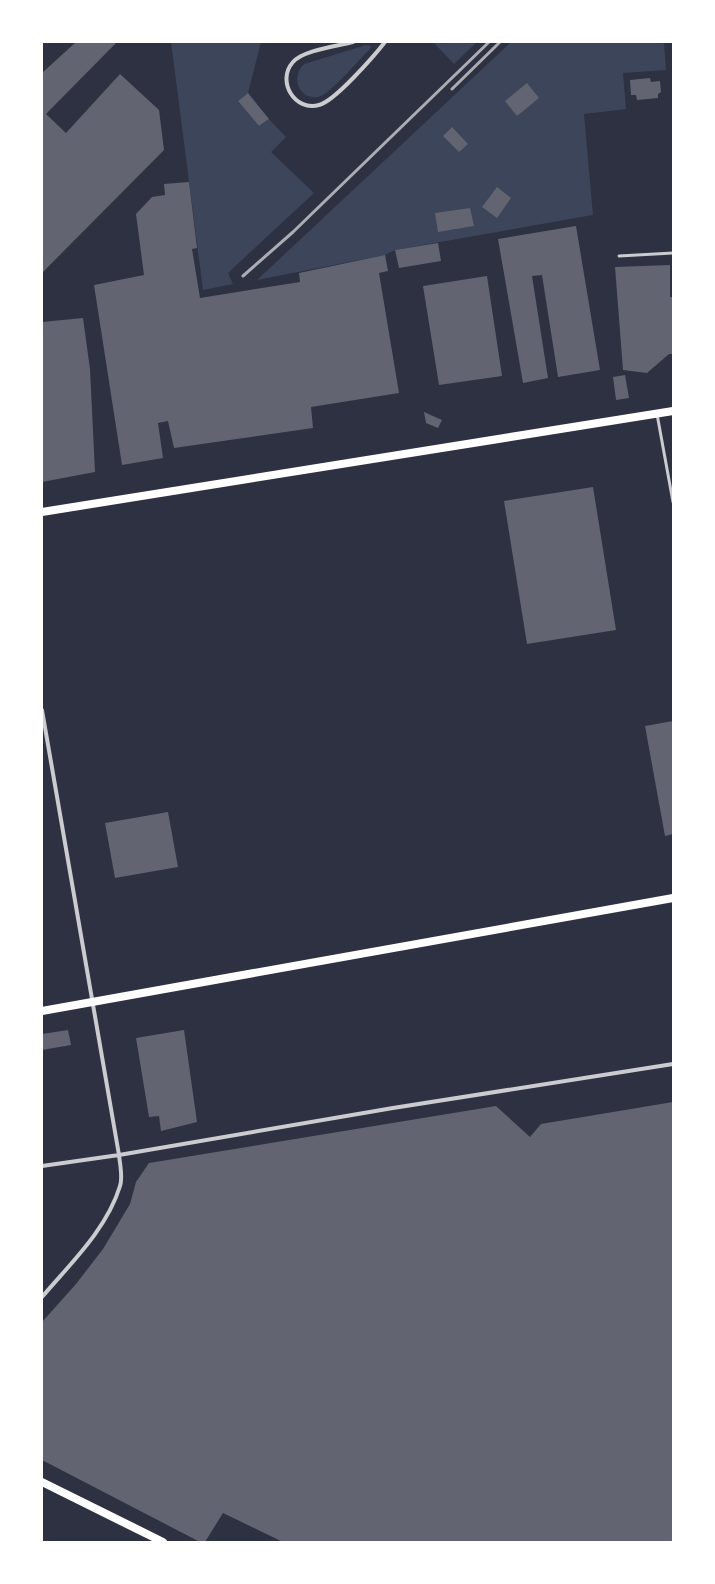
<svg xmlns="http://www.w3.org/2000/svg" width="715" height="1584" viewBox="0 0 715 1584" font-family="'Space Grotesk',sans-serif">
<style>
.green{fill:#3c4559}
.building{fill:#626471}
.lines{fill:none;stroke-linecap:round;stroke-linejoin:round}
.service{stroke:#caccd0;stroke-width:3}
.minor{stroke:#caccd0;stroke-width:4}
.secondary{stroke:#fff;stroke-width:8}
.rail{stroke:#abadb3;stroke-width:3}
</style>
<rect width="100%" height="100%" fill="#2d3142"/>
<path class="green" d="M 171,42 L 261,42 L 248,93 L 238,101 L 259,126 L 269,119 L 286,137 L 271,152 L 314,193 L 228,273 L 233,284 L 203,290 Z
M 433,42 L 477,42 L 454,64 Z
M 511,42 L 664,42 L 666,70 L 623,73 L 626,109 L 584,114 L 593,215 L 395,250 L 385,255 L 257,280 Z
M 366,45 L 371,46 L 370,49 C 359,60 335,88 323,95 C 303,105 288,80 304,64 Z"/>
<path class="building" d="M 76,42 L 117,42 L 46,114 L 66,133 L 120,74 L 159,110 L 164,150 L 42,273 L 42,73 Z
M 650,78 L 651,82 L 660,81 L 661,92 L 658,94 L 658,98 L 637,100 L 636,95 L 631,95 L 630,80 Z
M 527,83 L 539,98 L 517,116 L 505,101 Z
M 248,93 L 269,119 L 259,126 L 238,101 Z
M 452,127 L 468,144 L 459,152 L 443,136 Z
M 189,182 L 197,248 L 192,249 L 200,298 L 300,282 L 299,273 L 385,255 L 388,271 L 379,273 L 399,393 L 311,407 L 313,428 L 174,448 L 168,421 L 158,423 L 163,458 L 122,465 L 94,285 L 144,275 L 136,214 L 152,197 L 165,195 L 164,184 Z
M 497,187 L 511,198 L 497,218 L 482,207 Z
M 470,208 L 474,226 L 438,232 L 435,213 Z
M 576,226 L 600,370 L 558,377 L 542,275 L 532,276 L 548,378 L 523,383 L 498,239 Z
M 438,243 L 441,261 L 399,268 L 395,250 Z
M 670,265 L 670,297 L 673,297 L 673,354 L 669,354 L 647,373 L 623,370 L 615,267 Z
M 487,276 L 502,376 L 439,385 L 423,286 Z
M 83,318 L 90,369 L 95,472 L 42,482 L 42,322 Z
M 625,375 L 629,398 L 616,400 L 613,377 Z
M 424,412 L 442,420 L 438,428 L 426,423 Z
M 593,487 L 616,630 L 527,644 L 504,501 Z
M 673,721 L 673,834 L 665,836 L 645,726 Z
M 168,812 L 178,867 L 115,878 L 105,823 Z
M 68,1030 L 71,1045 L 42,1050 L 42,1034 Z
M 184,1030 L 197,1122 L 161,1131 L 159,1116 L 149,1117 L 136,1038 Z
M 673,1102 L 673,1542 L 283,1542 L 223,1513 L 205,1542 L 200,1542 L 42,1460 L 42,1322 L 76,1284 L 103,1249 L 130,1204 L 136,1182 L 149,1163 L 496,1106 L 530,1137 L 541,1124 Z"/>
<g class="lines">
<path class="service" d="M 619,256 L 673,253
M 657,414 L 673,502"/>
<path class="minor" d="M 353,42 C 338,46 303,50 293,62 C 276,81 295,112 319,105 C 335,101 374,56 385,42
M 42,710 L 119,1155 C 120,1164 123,1178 120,1186 C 107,1229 70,1264 42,1297
M 42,1166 L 119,1155 L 393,1108 L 673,1064"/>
<path class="secondary" d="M 42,512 L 673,411
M 42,1011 L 673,898
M 42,1482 L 163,1542"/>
<path class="rail" d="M 452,89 L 500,42
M 243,276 L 293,232 L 489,42"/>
</g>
<rect width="715" height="1584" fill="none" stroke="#ffffff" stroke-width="86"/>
</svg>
